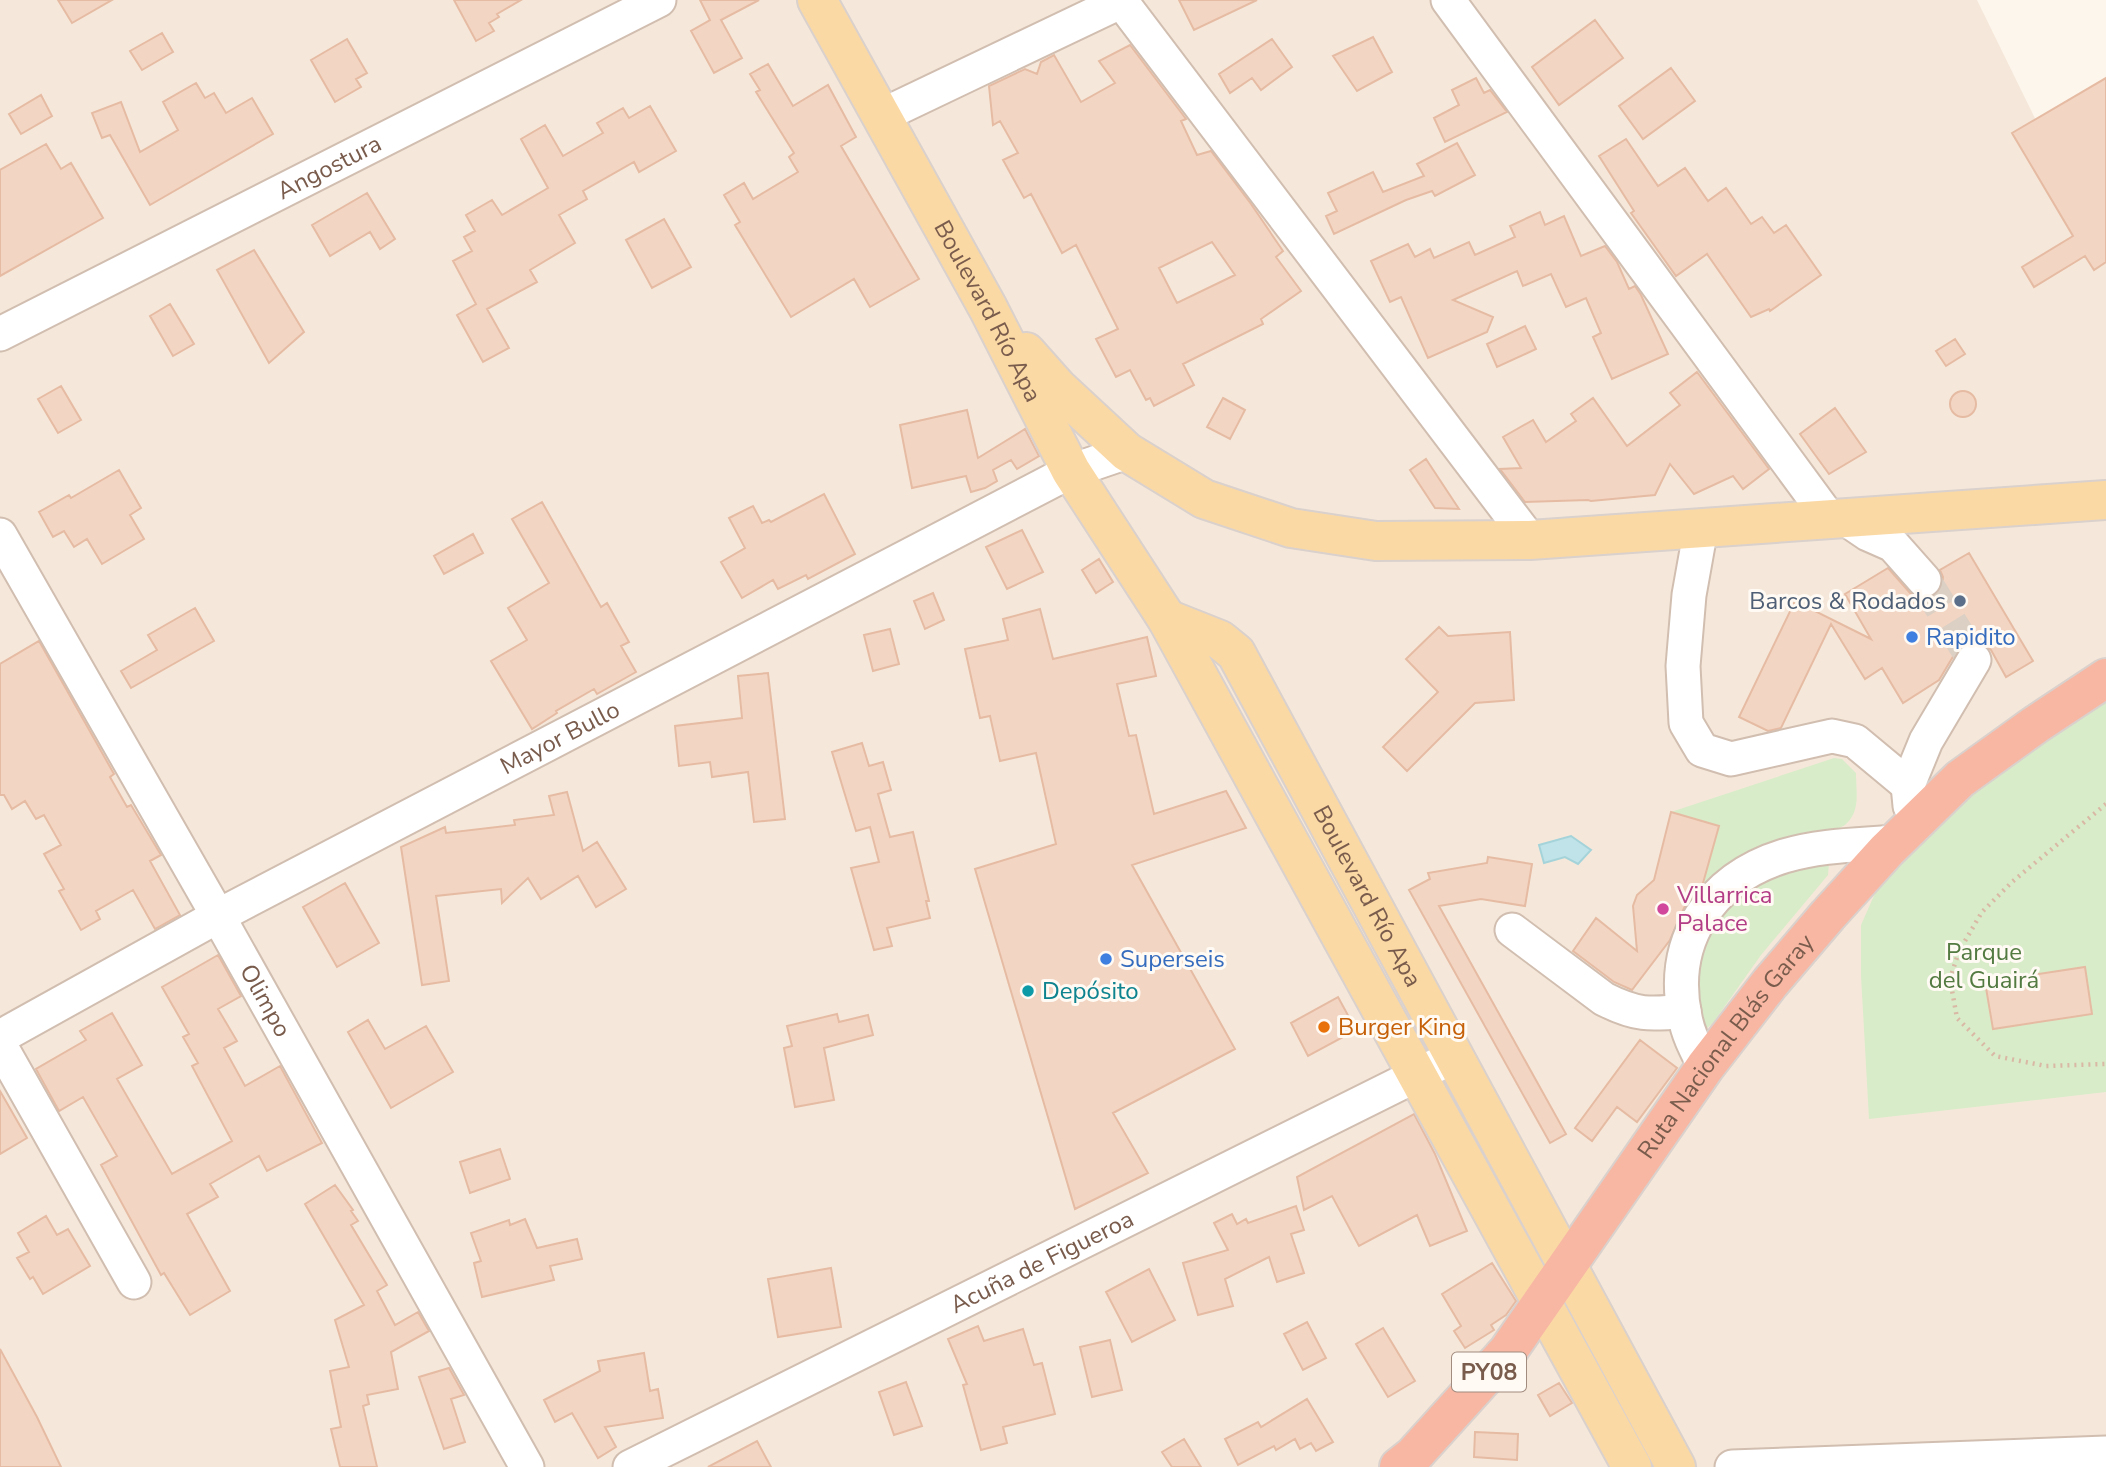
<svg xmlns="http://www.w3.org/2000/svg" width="2106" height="1467" viewBox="0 0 2106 1467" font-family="'Nunito Sans',sans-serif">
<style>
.residential{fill:#f5e8da}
.green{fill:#d8ecc9}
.water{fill:#bfe3e8;stroke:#a5d3da;stroke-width:2}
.building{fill:#f3d5c3;stroke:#e6bba3;stroke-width:2;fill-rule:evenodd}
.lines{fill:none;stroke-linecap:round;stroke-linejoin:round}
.minor-tunnel{stroke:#dcd0c4;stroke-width:33;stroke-dasharray:33 17;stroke-linecap:butt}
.minor-casing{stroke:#d1beb0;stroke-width:37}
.major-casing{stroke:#dad1cd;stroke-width:42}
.highway-casing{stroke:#dad1cd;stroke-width:42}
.path{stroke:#d9b8a5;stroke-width:4.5;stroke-dasharray:2 5;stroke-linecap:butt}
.minor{stroke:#fff;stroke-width:33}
.major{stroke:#fbd9a5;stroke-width:38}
.highway{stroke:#f7b7a3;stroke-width:38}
.service-dot{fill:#5c6f8a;stroke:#fffaf3;stroke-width:2.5}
.shop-dot{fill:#3f7fe0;stroke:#fffaf3;stroke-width:2.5}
.hotel-dot{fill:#d1479c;stroke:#fffaf3;stroke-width:2.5}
.culture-dot{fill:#0f9aa8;stroke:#fffaf3;stroke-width:2.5}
.food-dot{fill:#e8710a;stroke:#fffaf3;stroke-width:2.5}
.labels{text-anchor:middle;stroke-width:6;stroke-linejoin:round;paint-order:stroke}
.shield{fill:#fffaf3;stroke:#a28b7f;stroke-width:2}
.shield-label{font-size:23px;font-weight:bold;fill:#7a5c4d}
.street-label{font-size:24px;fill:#7a5c4d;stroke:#fffaf3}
.service-label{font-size:24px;fill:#4e5e75;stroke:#fffaf3;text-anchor:end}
.shop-label{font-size:24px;fill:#366cbe;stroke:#fffaf3;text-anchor:start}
.hotel-label{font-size:24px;fill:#b23c85;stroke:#fffaf3;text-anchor:start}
.park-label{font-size:24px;fill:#537a41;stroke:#fffaf3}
.culture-label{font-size:24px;fill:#0d838f;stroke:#fffaf3;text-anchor:start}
.food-label{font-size:24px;fill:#c56008;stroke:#fffaf3;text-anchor:start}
</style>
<rect width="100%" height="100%" fill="#fdf6ec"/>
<path class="residential" d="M 0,0 L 1977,0 L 2106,263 L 2106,1467 L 0,1467 Z"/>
<path class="green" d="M 2106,700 L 2106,1092 L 1869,1119 L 1861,976 L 1861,925 L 1880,882 L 1972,787 Z
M 1834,758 L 1842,759 L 1856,773 C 1856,792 1861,811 1845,825 L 1697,903 L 1719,826 L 1671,812 Z
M 1829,862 L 1828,875 L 1761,955 L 1713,1023 L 1707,1028 L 1701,1026 L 1691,987 L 1713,916 L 1758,877 Z"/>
<path class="water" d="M 1571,836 L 1591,850 L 1578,864 L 1565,857 L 1544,863 L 1539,845 Z"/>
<path class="building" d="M 58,0 L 112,0 L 72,23 Z
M 454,0 L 521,0 L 497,14 L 499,17 L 489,23 L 494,31 L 476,41 Z
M 700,0 L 759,0 L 721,20 L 742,58 L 714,73 L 691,31 L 710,20 Z
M 1179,0 L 1257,0 L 1194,30 Z
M 1595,20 L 1623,58 L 1559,105 L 1532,67 Z
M 162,33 L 173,52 L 142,70 L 130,51 Z
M 1373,37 L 1392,72 L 1357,91 L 1333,56 Z
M 347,39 L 367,73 L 356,79 L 361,87 L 335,102 L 311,60 Z
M 1272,39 L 1292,67 L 1261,90 L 1252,78 L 1230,93 L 1219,74 Z
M 1130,45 L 1186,119 L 1181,121 L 1197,155 L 1211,151 L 1251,204 L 1283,251 L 1276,257 L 1301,291 L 1261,319 L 1263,324 L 1183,364 L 1194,385 L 1154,406 L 1150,398 L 1146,400 L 1130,370 L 1116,377 L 1096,339 L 1118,329 L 1076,245 L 1062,253 L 1031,194 L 1024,198 L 1003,160 L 1018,153 L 1000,121 L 993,125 L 989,86 L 1025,69 L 1037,74 L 1041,62 L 1054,55 L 1081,102 L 1115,83 L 1099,61 ZM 1212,242 L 1235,275 L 1177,303 L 1159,268 Z
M 768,64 L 793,106 L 828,85 L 856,137 L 841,146 L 919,279 L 870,307 L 854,279 L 791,317 L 735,225 L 740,222 L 724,195 L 744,183 L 753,199 L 798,172 L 789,157 L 794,153 L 756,92 L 760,90 L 750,74 Z
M 1671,68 L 1695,101 L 1643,139 L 1619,106 Z
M 1476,78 L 1484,93 L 1490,90 L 1507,112 L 1445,142 L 1434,118 L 1459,105 L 1452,90 Z
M 2106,78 L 2106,262 L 2094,270 L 2085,256 L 2034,287 L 2022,267 L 2073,236 L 2012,133 Z
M 196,83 L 205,98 L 214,93 L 226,113 L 252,98 L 273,134 L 150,205 L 110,135 L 102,138 L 92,113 L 121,102 L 140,152 L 178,130 L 163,102 Z
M 41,95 L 52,116 L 21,134 L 9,114 Z
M 650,106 L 676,151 L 639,172 L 634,162 L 583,191 L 587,199 L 559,215 L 575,243 L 530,270 L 537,282 L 487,309 L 509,348 L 483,362 L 457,315 L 476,304 L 453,261 L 472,251 L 464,237 L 475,231 L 466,215 L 492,200 L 502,215 L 548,188 L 521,139 L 545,125 L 563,156 L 603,133 L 597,123 L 623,108 L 629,118 Z
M 1626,139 L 1658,186 L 1685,168 L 1708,201 L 1726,188 L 1751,224 L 1762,217 L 1774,233 L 1786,225 L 1821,275 L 1770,311 L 1769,309 L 1751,317 L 1707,254 L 1676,276 L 1631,213 L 1634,211 L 1599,156 Z
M 1457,143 L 1475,175 L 1435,196 L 1432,191 L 1406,200 L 1334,234 L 1326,216 L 1337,211 L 1328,193 L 1373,172 L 1383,192 L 1424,176 L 1417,164 Z
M 46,144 L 61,169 L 71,163 L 103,218 L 0,276 L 0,170 Z
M 367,193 L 395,239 L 380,249 L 370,232 L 330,256 L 312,225 Z
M 1540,212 L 1545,225 L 1564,216 L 1581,256 L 1605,246 L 1617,262 L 1629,289 L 1635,286 L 1641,295 L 1668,354 L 1612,379 L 1593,337 L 1601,333 L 1586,298 L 1566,307 L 1551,274 L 1523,286 L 1517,271 L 1453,300 L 1493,317 L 1487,332 L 1428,358 L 1401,297 L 1390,302 L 1371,261 L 1408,244 L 1415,257 L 1430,249 L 1434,258 L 1469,242 L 1475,255 L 1515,237 L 1510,226 Z
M 664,219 L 691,267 L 652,288 L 626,240 Z
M 254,250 L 304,332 L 269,363 L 217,270 Z
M 170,304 L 194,344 L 173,356 L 150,316 Z
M 1525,326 L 1536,349 L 1497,367 L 1487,344 Z
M 1955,339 L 1965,354 L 1946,366 L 1936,351 Z
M 1697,372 L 1769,469 L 1743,489 L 1733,476 L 1694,494 L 1670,464 L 1655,495 L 1591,501 L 1588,500 L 1525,502 L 1500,469 L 1521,468 L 1503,437 L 1533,420 L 1546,442 L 1576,421 L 1571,414 L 1593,398 L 1627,446 L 1680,405 L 1670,393 Z
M 61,386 L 81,420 L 58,433 L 38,399 Z
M1950 404a13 13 0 1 1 26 0a13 13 0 1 1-26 0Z
M 1223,398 L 1245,410 L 1230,439 L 1207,427 Z
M 1835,408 L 1866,452 L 1829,474 L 1800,434 Z
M 967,410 L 978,458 L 1025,429 L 1039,456 L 1017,469 L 1011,460 L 993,470 L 997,481 L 985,488 L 971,492 L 966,476 L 912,488 L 900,425 Z
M 1426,459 L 1459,509 L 1435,508 L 1410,470 Z
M 119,470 L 141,508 L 130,515 L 144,539 L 102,564 L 87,539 L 74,547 L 64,531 L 53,537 L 39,512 L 69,495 L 71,498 Z
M 824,494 L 855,554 L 808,579 L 806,575 L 778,589 L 773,580 L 742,598 L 721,562 L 745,548 L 729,518 L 753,506 L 762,523 L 769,520 L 771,522 Z
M 542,502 L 601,607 L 607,603 L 629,642 L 621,646 L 636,672 L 597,694 L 594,689 L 556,711 L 557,713 L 532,729 L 491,661 L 527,640 L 508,608 L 549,583 L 512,519 Z
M 1022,530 L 1043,572 L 1007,589 L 986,547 Z
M 473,534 L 483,553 L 444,574 L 434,556 Z
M 1969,553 L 2033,661 L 2006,677 L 1991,650 L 1984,644 L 1975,641 L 1965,643 L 1957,650 L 1939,680 L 1903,703 L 1882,668 L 1865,679 L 1831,624 L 1781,728 L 1768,731 L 1739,717 L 1795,601 L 1871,639 L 1845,594 L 1888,568 L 1910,593 L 1919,598 L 1928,599 L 1937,594 L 1942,587 L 1943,577 L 1940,570 Z
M 1099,559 L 1113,582 L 1096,593 L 1082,570 Z
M 933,593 L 944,620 L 925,629 L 914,601 Z
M 195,608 L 214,641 L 131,688 L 121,671 L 157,650 L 148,635 Z
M 1040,609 L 1053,659 L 1147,637 L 1156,676 L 1117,684 L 1129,736 L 1136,735 L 1154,814 L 1226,791 L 1246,828 L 1132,865 L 1235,1049 L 1113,1113 L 1148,1173 L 1075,1209 L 975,869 L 1056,844 L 1036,753 L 1000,761 L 990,716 L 980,718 L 965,649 L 1008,640 L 1003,619 Z
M 1439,627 L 1448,636 L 1510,632 L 1514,700 L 1475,703 L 1407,771 L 1383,747 L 1438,692 L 1406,659 Z
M 890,629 L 899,664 L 873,671 L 864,635 Z
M 39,641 L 114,774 L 110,777 L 127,807 L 131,805 L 161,855 L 150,861 L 180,915 L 155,929 L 133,890 L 96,911 L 100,919 L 81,930 L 59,891 L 64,889 L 44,854 L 61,845 L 44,815 L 36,819 L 25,801 L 12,809 L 4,795 L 0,795 L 0,664 Z
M 768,673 L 785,819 L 754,822 L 748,772 L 712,777 L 710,762 L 679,766 L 675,726 L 742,718 L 738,676 Z
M 862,743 L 869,766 L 883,762 L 891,790 L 878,794 L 890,837 L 913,832 L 929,901 L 926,901 L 930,918 L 887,928 L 892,946 L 874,950 L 851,868 L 879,862 L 870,827 L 856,831 L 832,752 Z
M 567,792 L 583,851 L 597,842 L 626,889 L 596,907 L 578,876 L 541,899 L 528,878 L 502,903 L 501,889 L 436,896 L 449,981 L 422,985 L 401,847 L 445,827 L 446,833 L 515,825 L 514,820 L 554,815 L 549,796 Z
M 1671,812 L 1719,826 L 1703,883 L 1684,908 L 1670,940 L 1632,990 L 1614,982 L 1573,951 L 1596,918 L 1637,951 L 1633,906 L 1637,895 L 1654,880 Z
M 1488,857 L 1532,864 L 1525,906 L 1481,899 L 1439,906 L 1566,1134 L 1550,1143 L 1409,890 L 1430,879 L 1428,873 L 1487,863 Z
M 345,883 L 379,943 L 337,967 L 303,907 Z
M 218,955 L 241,996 L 218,1009 L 237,1041 L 224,1048 L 245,1086 L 280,1066 L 322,1143 L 267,1171 L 259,1156 L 210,1184 L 218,1197 L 187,1214 L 230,1291 L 190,1315 L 164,1273 L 161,1275 L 101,1165 L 117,1156 L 83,1097 L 59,1111 L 36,1069 L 86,1040 L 80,1031 L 112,1013 L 142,1065 L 117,1079 L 172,1174 L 232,1141 L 192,1066 L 198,1063 L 183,1037 L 189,1034 L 162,987 Z
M 2085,967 L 2092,1014 L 1993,1029 L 1985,982 Z
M 1338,997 L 1356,1030 L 1308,1056 L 1291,1023 Z
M 837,1014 L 839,1022 L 868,1015 L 873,1035 L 824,1048 L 834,1100 L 795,1107 L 784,1048 L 792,1046 L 787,1026 Z
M 368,1020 L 385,1049 L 426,1026 L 453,1072 L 391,1108 L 348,1032 Z
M 1640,1040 L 1677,1068 L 1637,1122 L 1617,1107 L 1592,1141 L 1575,1128 Z
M 0,1091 L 27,1138 L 0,1154 Z
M 1414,1114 L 1435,1154 L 1467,1231 L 1430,1246 L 1417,1215 L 1359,1246 L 1332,1196 L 1304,1210 L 1297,1177 Z
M 500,1149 L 510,1179 L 470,1193 L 460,1162 Z
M 335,1185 L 353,1210 L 351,1211 L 358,1221 L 351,1225 L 387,1285 L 377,1291 L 395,1325 L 418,1312 L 429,1331 L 391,1352 L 398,1389 L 367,1395 L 369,1404 L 363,1406 L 377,1467 L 340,1467 L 331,1429 L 341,1427 L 330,1371 L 349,1367 L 335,1320 L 364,1305 L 305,1204 Z
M 1296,1206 L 1304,1230 L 1291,1234 L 1304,1273 L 1277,1282 L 1269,1257 L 1225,1279 L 1233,1306 L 1198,1315 L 1183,1263 L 1228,1250 L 1214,1223 L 1232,1214 L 1237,1224 L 1246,1219 L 1248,1223 Z
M 46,1216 L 57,1235 L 68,1229 L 90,1266 L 43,1294 L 33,1277 L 30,1279 L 17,1258 L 29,1252 L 18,1233 Z
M 525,1219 L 537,1248 L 577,1239 L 582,1259 L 550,1266 L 554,1280 L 482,1297 L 474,1263 L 481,1261 L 471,1233 L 509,1220 L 510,1225 Z
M 1492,1263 L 1516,1301 L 1506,1315 L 1491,1325 L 1494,1330 L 1465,1348 L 1454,1331 L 1461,1326 L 1442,1294 Z
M 831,1268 L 841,1327 L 778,1337 L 768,1279 Z
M 1149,1269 L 1175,1320 L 1132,1342 L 1106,1292 Z
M 1307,1322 L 1326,1358 L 1303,1370 L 1284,1334 Z
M 978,1326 L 984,1341 L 1023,1329 L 1034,1365 L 1042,1363 L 1055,1414 L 1003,1427 L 1007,1443 L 981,1450 L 963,1385 L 967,1384 L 948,1339 Z
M 1383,1328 L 1415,1381 L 1388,1397 L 1356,1344 Z
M 1110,1340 L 1122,1390 L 1092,1397 L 1080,1347 Z
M 0,1349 L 37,1417 L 61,1467 L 0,1467 Z
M 644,1353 L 650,1391 L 658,1389 L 663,1418 L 605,1427 L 616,1447 L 598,1458 L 572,1413 L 555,1422 L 544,1400 L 600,1371 L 598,1361 Z
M 449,1368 L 464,1395 L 451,1399 L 465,1442 L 444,1449 L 419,1377 Z
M 906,1382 L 922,1426 L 894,1435 L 879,1392 Z
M 1559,1383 L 1572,1403 L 1550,1416 L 1538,1395 Z
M 1307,1399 L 1333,1442 L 1316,1451 L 1311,1443 L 1300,1449 L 1295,1439 L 1276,1450 L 1274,1446 L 1238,1465 L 1225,1439 L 1258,1422 L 1261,1427 Z
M 1475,1432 L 1518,1434 L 1517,1460 L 1474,1457 Z
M 1184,1439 L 1201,1467 L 1172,1467 L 1162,1452 Z
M 757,1441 L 771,1467 L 708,1467 Z"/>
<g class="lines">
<path class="minor-tunnel" d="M 1924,580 L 1974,660"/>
<g class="minor-casing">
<g id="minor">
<path d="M 1448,0 L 1829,518"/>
<path d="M 1121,1 L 1530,540"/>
<path d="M 881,116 L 1124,0"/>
<path id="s1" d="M 0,334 L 659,0"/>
<path d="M 1843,517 L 1868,534 L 1893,545 L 1924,580"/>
<path d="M 1701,528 L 1689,595 L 1683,666 L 1686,723 L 1702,750 L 1731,759 L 1832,736 L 1855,741 L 1908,785"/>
<path id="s2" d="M 0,535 L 218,916 L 527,1467"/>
<path d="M 1910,806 L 1908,785 L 1926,741 L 1974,660"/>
<path d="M 1512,930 L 1604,999 C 1636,1015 1649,1015 1684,1011"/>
<path id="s3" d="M 0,1037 L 218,916 L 1071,471 L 1127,452"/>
<path d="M 0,1045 L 134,1282"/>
<path d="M 1705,1067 C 1697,1051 1688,1035 1685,1017 C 1669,941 1710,879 1784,856 C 1820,845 1858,845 1895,842"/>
<path id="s4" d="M 630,1467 L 1453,1057"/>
<path d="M 1732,1467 L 2106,1453"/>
</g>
</g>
<g class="major-casing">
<g id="major">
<path id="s5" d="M 817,0 L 988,308 L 1071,471 L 1167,619 L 1632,1467"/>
<path d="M 1026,352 L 1058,388 L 1127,452 L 1204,499 L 1291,528 L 1376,541 L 1530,540 L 2106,500"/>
<path id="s6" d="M 1167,619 L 1220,640 L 1236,653 L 1676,1467"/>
</g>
</g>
<g class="highway-casing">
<g id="highway">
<path id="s7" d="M 1399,1467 L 1413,1456 L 1508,1351 L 1705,1067 L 1770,983 L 1828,915 L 1887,850 L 1960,779 L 2035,725 L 2106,678"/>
</g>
</g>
<path class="path" d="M 2106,804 L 2012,882 L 1982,912 L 1959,951 L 1950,979 L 1957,1018 L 1995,1056 L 2046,1066 L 2106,1064"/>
<use href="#minor" class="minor"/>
<use href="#major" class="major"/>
<use href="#highway" class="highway"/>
</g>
<circle class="service-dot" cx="1960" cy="601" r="7"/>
<g class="shop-dot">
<circle cx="1912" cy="637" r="7"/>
<circle cx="1106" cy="959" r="7"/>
</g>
<circle class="hotel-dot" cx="1663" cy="909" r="7"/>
<circle class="culture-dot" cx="1028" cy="991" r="7"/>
<circle class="food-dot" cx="1324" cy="1027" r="7"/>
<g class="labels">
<rect class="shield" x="1452" y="1352.5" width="74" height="39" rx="5"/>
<g class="shield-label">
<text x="1489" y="1380">PY08</text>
</g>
<g class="street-label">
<text dy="8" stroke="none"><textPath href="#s1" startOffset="369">Angostura</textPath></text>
<text dy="8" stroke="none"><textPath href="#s5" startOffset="355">Boulevard Río Apa</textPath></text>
<text dy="8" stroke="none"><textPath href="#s3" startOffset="635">Mayor Bullo</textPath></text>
<text dy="8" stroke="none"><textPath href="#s6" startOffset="354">Boulevard Río Apa</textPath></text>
<text dy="8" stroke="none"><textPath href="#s2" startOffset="536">Olimpo</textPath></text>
<text dy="8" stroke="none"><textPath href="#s7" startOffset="534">Ruta Nacional Blás Garay</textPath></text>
<text dy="8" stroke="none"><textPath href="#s4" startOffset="460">Acuña de Figueroa</textPath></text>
</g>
<g class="service-label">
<text x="1946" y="609">Barcos &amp; Rodados</text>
</g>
<g class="shop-label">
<text x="1926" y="645">Rapidito</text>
<text x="1120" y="967">Superseis</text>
</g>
<g class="hotel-label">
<text x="1677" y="903">Villarrica<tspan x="1677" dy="28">Palace</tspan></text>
</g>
<g class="park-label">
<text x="1984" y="960">Parque<tspan x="1984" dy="28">del Guairá</tspan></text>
</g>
<g class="culture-label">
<text x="1042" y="999">Depósito</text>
</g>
<g class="food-label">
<text x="1338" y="1035">Burger King</text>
</g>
</g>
</svg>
